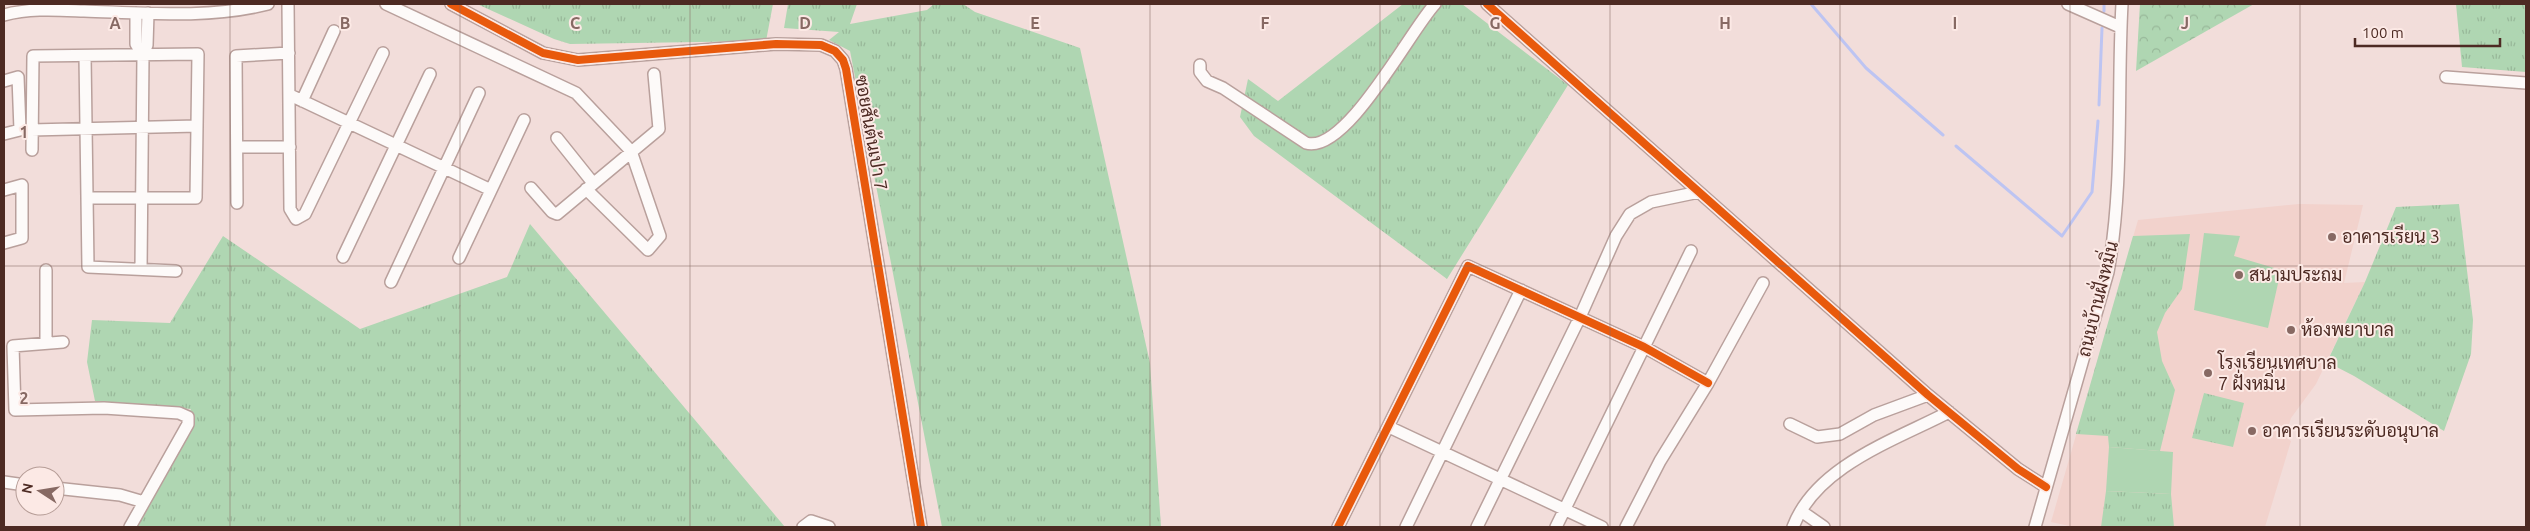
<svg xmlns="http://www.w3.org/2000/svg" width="2530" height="531" viewBox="0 0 2530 531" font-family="Ubuntu,Sarabun,sans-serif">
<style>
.built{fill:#f2d2cc}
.grass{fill:url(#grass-tufts)}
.forest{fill:url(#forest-crowns)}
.pitch{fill:#afd6b2}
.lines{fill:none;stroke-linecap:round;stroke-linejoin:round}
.stream{stroke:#bdc4f2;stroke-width:3}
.minor-casing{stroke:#b9a09c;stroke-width:14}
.minor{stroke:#fdfaf9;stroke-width:11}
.cycleway-casing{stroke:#fce9e5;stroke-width:11}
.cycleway{stroke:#e8590c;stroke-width:8}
.grid{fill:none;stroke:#876963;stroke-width:1;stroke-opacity:0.55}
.poi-dot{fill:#876963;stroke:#fce9e5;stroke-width:2}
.labels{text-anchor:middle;stroke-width:4;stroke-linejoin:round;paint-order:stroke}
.street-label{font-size:18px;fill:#4d2a23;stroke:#fce9e5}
.poi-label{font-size:18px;fill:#4d2a23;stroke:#fce9e5;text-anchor:start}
.grid-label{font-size:16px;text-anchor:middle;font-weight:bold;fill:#876963;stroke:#fce9e5;stroke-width:4;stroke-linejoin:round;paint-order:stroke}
</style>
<defs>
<pattern id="grass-tufts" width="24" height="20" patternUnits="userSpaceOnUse" patternTransform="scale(1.25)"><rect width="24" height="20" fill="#afd6b2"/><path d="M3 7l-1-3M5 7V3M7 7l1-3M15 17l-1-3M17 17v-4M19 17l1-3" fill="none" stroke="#98b899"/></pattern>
<pattern id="forest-crowns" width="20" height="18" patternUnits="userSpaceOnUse" patternTransform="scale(1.25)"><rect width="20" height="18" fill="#afd6b2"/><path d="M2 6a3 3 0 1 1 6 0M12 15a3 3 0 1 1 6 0" fill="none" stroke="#98b899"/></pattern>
</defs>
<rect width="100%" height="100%" fill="#f2ddda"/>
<path class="built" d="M 2299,204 L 2363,205 L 2344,283 L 2365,282 L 2316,384 L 2291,418 L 2285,437 L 2291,441 L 2265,527 L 2074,527 L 2051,522 L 2138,220 Z"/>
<path class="grass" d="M 477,4 L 773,4 L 766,41 L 570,44 L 554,39 Z
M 788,4 L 857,4 L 850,24 L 927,10 L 934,4 L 963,4 L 975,12 L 1080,48 L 1150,363 L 1161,527 L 942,527 L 850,51 L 829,40 L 839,32 L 784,28 Z
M 1403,4 L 1462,4 L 1568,85 L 1447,279 L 1254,136 L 1240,117 L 1248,79 L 1278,101 Z
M 2456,4 L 2526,4 L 2526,72 L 2462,67 Z
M 2459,204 L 2473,320 L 2471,354 L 2444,431 L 2354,376 L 2327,362 L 2365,282 L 2396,207 Z
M 530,224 L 785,527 L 129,527 L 191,409 L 95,401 L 87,362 L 92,320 L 170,323 L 223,236 L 360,329 L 507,277 Z
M 2190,234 L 2182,289 L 2165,313 L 2157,332 L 2162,361 L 2175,390 L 2160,451 L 2109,447 L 2108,436 L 2076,434 L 2133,236 Z
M 2204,393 L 2244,403 L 2233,447 L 2192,438 Z
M 2106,491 L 2171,494 L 2174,527 L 2101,527 Z"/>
<path class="forest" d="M 2140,4 L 2254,4 L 2136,71 Z"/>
<path class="pitch" d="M 2204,233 L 2240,236 L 2234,256 L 2281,270 L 2268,328 L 2194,310 Z
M 2109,447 L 2173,452 L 2171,494 L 2106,491 Z"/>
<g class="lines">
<path class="stream" d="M 1811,4 L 1866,68 L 1943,135
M 2104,11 L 2104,4
M 2099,105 L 2102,28
M 1956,146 L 2062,236 L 2092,192 L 2098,121"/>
<g class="minor-casing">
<path id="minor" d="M 288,4 L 290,209 L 296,219 L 305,214 L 383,53
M 386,4 L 576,93 L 631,151 L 660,236 L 648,250 L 586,189
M 451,4 L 543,53 L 578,60 L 776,44 L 821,45 L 835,51 L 843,60 L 846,69 L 921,527
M 1487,4 L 1928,395 L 2018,469 L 2046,487
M 2068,4 L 2120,27
M 136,13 L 136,44 L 143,55
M 4,15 C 30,8 57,10 84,11 C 144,13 209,19 268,4
M 85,56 L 88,267 L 176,271
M 1200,65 L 1200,72 L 1207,81 L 1223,88 L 1306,143 C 1346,155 1411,29 1435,4
M 2446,77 L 2526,83
M 4,81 L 18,77 L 20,130 L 4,134
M 290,95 L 491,190
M 302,101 L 334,31
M 31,130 L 197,126
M 557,138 L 593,183
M 237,147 L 290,147
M 32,150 L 33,56 L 198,54 L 196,198 L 87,198
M 531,188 L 552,212 L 557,214 L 659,129 L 654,74
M 4,190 L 22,185 L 22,238 L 4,243
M 237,203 L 236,56 L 289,53
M 343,257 L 430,74
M 459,258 L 524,120
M 141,269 L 143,55 L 147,45 L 148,13
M 46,270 L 46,343
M 391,282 L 479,93
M 63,342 L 13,346 L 15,410 L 104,408 L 179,413 L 188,417 L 188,424 L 130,527
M 1790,424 L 1817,437 L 1840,434 L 1874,415 L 1928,395
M 1389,427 L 1602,527
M 4,482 L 25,485
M 55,488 L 120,495 L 144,502
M 1801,511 L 1824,527
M 803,527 L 811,521 L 829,527
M 1338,527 L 1468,266 L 1644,347 L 1708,383
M 1406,527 L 1521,290
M 1477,527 L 1580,317 L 1616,236 L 1630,214 L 1651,202 L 1699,192
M 1556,527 L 1691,251
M 1626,527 L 1660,461 L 1708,383 L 1763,283
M 1793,527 C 1816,466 1895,440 1949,412
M 2035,527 L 2108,272 C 2124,183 2117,94 2122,4"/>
</g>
<use href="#minor" class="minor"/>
<g class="cycleway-casing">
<path id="cycleway" d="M 451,4 L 543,53 L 578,60 L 776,44 L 821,45 L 835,51 L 843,60 L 846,69 L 921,527
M 1487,4 L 1928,395 L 2018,469 L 2046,487
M 1338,527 L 1468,266 L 1644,347 L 1708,383"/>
</g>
<use href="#cycleway" class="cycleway"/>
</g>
<path class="grid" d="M 230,4 L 230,527M 460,4 L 460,527M 690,4 L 690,527M 920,4 L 920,527M 1150,4 L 1150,527M 1380,4 L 1380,527M 1610,4 L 1610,527M 1840,4 L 1840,527M 2070,4 L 2070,527M 2300,4 L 2300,527M 4,266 L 2526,266"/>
<g class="poi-dot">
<circle cx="2332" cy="237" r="5"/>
<circle cx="2239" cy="275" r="5"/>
<circle cx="2291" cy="330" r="5"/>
<circle cx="2208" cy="373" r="5"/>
<circle cx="2252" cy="431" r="5"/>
</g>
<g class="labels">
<g class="street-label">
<text transform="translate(871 133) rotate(80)" y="6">ซอยสันต้นเปา 7</text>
<text transform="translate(2098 299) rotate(-76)" y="6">ถนนบ้านฝั่งหมิ่น</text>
</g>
<g class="poi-label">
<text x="2342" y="243">อาคารเรียน 3</text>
<text x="2249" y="281">สนามประถม</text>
<text x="2301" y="336">ห้องพยาบาล</text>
<text x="2218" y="369">โรงเรียนเทศบาล<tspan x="2218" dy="21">7 ฝั่งหมิ่น</tspan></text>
<text x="2262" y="437">อาคารเรียนระดับอนุบาล</text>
</g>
</g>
<g class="grid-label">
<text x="115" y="29">A</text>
<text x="345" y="29">B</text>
<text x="575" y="29">C</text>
<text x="805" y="29">D</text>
<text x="1035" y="29">E</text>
<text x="1265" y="29">F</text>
<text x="1495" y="29">G</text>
<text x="1725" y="29">H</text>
<text x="1955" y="29">I</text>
<text x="2185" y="29">J</text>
<text x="24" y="138">1</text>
<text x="24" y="404">2</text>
</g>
<rect width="2530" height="531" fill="none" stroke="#4d2a23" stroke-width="10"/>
<g transform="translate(40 491) rotate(282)"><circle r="24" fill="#fce9e5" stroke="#b69d97"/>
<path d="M0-4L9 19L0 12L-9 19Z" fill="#876963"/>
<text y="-8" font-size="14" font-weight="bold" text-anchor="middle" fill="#4d2a23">N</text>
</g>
<path d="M2355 38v8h145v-8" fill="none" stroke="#4d2a23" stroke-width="2.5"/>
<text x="2362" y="38" font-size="15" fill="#4d2a23" stroke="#fce9e5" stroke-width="4" paint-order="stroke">100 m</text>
</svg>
